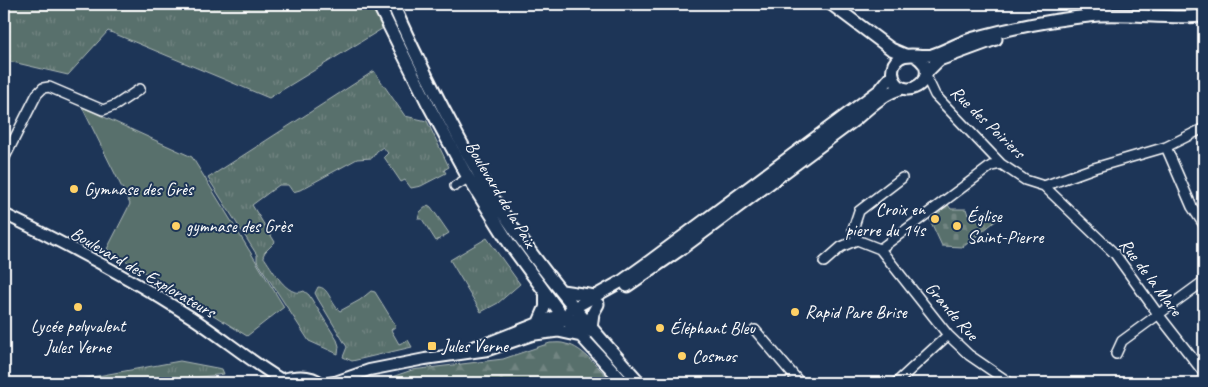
<svg xmlns="http://www.w3.org/2000/svg" width="1208" height="387" viewBox="0 0 1208 387" font-family="Caveat,sans-serif">
<style>
.grass{fill:url(#grass-tufts);stroke:#acb8b6}
.forest{fill:url(#forest-firs);stroke:#acb8b6}
.cemetery{fill:url(#cemetery-stones);stroke:#acb8b6}
.pitch{fill:#59706c;stroke:#acb8b6}
.lines{fill:none;stroke-linecap:round;stroke-linejoin:round}
.minor-casing{stroke:#fff;stroke-width:12}
.tertiary-casing{stroke:#fff;stroke-width:14}
.secondary-casing{stroke:#fff;stroke-width:15}
.minor{stroke:#1d3557;stroke-width:9}
.tertiary{stroke:#1d3557;stroke-width:10}
.secondary{stroke:#1d3557;stroke-width:11}
.poi-dot{fill:#ffd166;stroke:#1d3557;stroke-width:2}
.labels{text-anchor:middle;stroke-width:4;stroke-linejoin:round;paint-order:stroke}
.street-label{font-size:18px;fill:#fff;stroke:#1d3557}
.poi-label{font-size:18px;fill:#fff;stroke:#1d3557;text-anchor:start}
</style>
<defs>
<pattern id="grass-tufts" width="24" height="20" patternUnits="userSpaceOnUse" patternTransform="scale(1.25)"><rect width="24" height="20" fill="#59706c"/><path d="M3 7l-1-3M5 7V3M7 7l1-3M15 17l-1-3M17 17v-4M19 17l1-3" fill="none" stroke="#728582"/></pattern>
<pattern id="forest-firs" width="22" height="20" patternUnits="userSpaceOnUse" patternTransform="scale(1.25)"><rect width="22" height="20" fill="#59706c"/><path d="M5 1l3.5 6h-7zM16 11l3.5 6h-7z" fill="#728582"/></pattern>
<pattern id="cemetery-stones" width="16" height="16" patternUnits="userSpaceOnUse" patternTransform="scale(1.25)"><rect width="16" height="16" fill="#59706c"/><path d="M2 7V4a2 2 0 0 1 4 0v3zM10 15v-3a2 2 0 0 1 4 0v3z" fill="#728582"/></pattern>
</defs>
<rect width="100%" height="100%" fill="#1d3557"/>
<filter id="ink" filterUnits="userSpaceOnUse"><feTurbulence type="fractalNoise" baseFrequency=".02" numOctaves="2"/><feDisplacementMap in="SourceGraphic" scale="10" xChannelSelector="R" yChannelSelector="G"/><feConvolveMatrix kernelMatrix="1 2 1 2 8 2 1 2 1" color-interpolation-filters="sRGB"/></filter>
<g filter="url(#ink)">
<path class="grass" d="M 4,4 L 372,4 L 385,27 L 269,98 L 108,31 L 68,75 L 4,60 Z
M 374,71 L 405,116 L 427,121 L 449,167 L 444,170 L 446,173 L 421,186 L 411,188 L 405,180 L 401,182 L 384,157 L 388,153 L 383,147 L 377,151 L 372,158 L 357,159 L 300,190 L 293,192 L 288,185 L 279,185 L 252,205 L 275,242 L 265,252 L 263,256 C 272,268 287,299 304,291 L 309,295 L 337,340 L 339,346 L 338,354 L 309,341 L 257,261 L 257,255 L 208,178 Z
M 428,205 L 431,207 L 449,233 L 436,241 L 422,219 L 418,219 L 420,212 Z
M 487,238 L 520,284 L 498,303 L 481,312 L 450,260 Z
M 318,287 C 329,287 330,303 340,311 L 360,300 L 371,291 L 375,292 L 396,326 L 391,330 L 399,344 L 408,340 L 412,347 L 352,361 L 343,357 L 347,347 L 318,299 L 315,293 Z
M 180,361 L 222,369 L 224,374 L 155,383 L 59,383 Z"/>
<path class="forest" d="M 550,343 C 555,343 561,342 566,344 C 583,347 601,371 613,383 L 380,383 L 389,378 L 412,370 L 503,359 Z"/>
<path class="cemetery" d="M 948,205 L 951,209 L 966,209 L 968,215 L 994,210 L 998,219 L 963,247 L 942,246 L 930,220 Z"/>
<path class="pitch" d="M 82,107 L 192,157 L 284,307 L 247,336 L 107,249 L 130,204 Z"/>
<g class="lines">
<g class="minor-casing">
<path id="minor" d="M 926,76 L 935,95 L 1001,164 L 1025,180 L 1044,186 L 1115,254 L 1158,314 L 1204,373
M 1166,147 L 1192,207 L 1204,225
M 4,159 L 37,94 L 43,88 L 49,87 L 103,110 L 116,105 L 140,89
M 455,186 L 468,178
M 1044,186 L 1094,168 L 1166,147 L 1204,128
M 857,240 L 853,229 L 859,211 L 902,178
M 880,249 L 948,335 L 969,355 L 1010,383
M 880,249 L 991,166 L 1001,164
M 824,262 L 841,247 L 857,240 L 880,249
M 755,330 L 800,383
M 1116,354 L 1122,341 L 1204,281
M 896,383 L 948,335"/>
</g>
<g class="tertiary-casing">
<path id="tertiary" d="M 4,214 C 68,245 130,278 191,317 C 222,337 250,361 282,380
M 538,323 L 545,307 L 545,293
M 472,347 L 490,342 L 561,314 L 575,321 L 591,332
M 270,383 C 284,377 309,372 321,383
M 329,383 L 335,382 L 369,370 L 425,359 L 488,350 L 535,334 L 567,320"/>
</g>
<g class="secondary-casing">
<path id="secondary" d="M 378,4 L 429,106 L 467,176 L 509,243 L 561,314 L 624,383
M 393,4 C 408,40 426,75 444,110 C 460,140 475,170 494,199 C 536,265 588,325 640,383
M 831,4 L 891,49 L 905,55
M 917,57 C 944,76 905,104 894,79 C 892,74 892,69 894,64 C 902,49 919,58 932,55 C 946,51 959,42 974,38 C 1014,27 1056,19 1098,15 C 1133,13 1169,19 1204,16
M 927,72 L 939,60 L 996,39
M 627,286 L 681,249 L 856,119 C 871,106 884,93 903,88
M 562,291 L 595,296
M 570,310 L 622,281 L 650,261 L 880,90 L 893,74
M 591,328 L 593,313 L 598,304
M 535,334 L 558,331 L 581,336"/>
</g>
<use href="#minor" class="minor"/>
<use href="#tertiary" class="tertiary"/>
<use href="#secondary" class="secondary"/>
</g>
</g>
<g class="poi-dot">
<circle cx="74" cy="189" r="5"/>
<circle cx="935" cy="219" r="5"/>
<circle cx="176" cy="226" r="5"/>
<circle cx="957" cy="226" r="5"/>
<circle cx="78" cy="307" r="5"/>
<circle cx="795" cy="312" r="5"/>
<circle cx="660" cy="328" r="5"/>
<rect x="427" y="341" width="10" height="10" rx="2.5"/>
<circle cx="682" cy="356" r="5"/>
</g>
<g class="labels">
<g class="street-label">
<text transform="translate(988 122) rotate(44)" y="6">Rue des Poiriers</text>
<text transform="translate(501 194) rotate(59)" y="6">Boulevard de la Paix</text>
<text transform="translate(143 272) rotate(30)" y="6">Boulevard des Explorateurs</text>
<text transform="translate(1151 277) rotate(53)" y="6">Rue de la Mare</text>
<text transform="translate(952 311) rotate(49)" y="6">Grande Rue</text>
</g>
<g class="poi-label">
<text x="84" y="195">Gymnase des Grès</text>
<text x="925" y="215" text-anchor="end">Croix en<tspan x="925" dy="21">pierre du 14s</tspan></text>
<text x="967" y="222">Église<tspan x="967" dy="21">Saint-Pierre</tspan></text>
<text x="186" y="232">gymnase des Grès</text>
<text x="805" y="318">Rapid Pare Brise</text>
<text x="78" y="332" text-anchor="middle">Lycée polyvalent<tspan x="78" dy="21">Jules Verne</tspan></text>
<text x="670" y="334">Éléphant Bleu</text>
<text x="442" y="352">Jules Verne</text>
<text x="692" y="362">Cosmos</text>
</g>
</g>
<rect width="1208" height="387" fill="none" stroke="#1d3557" stroke-width="20"/>
<rect x="10" y="10" width="1188" height="367" fill="none" stroke="#fff" stroke-width="2" filter="url(#ink)"/>
</svg>
